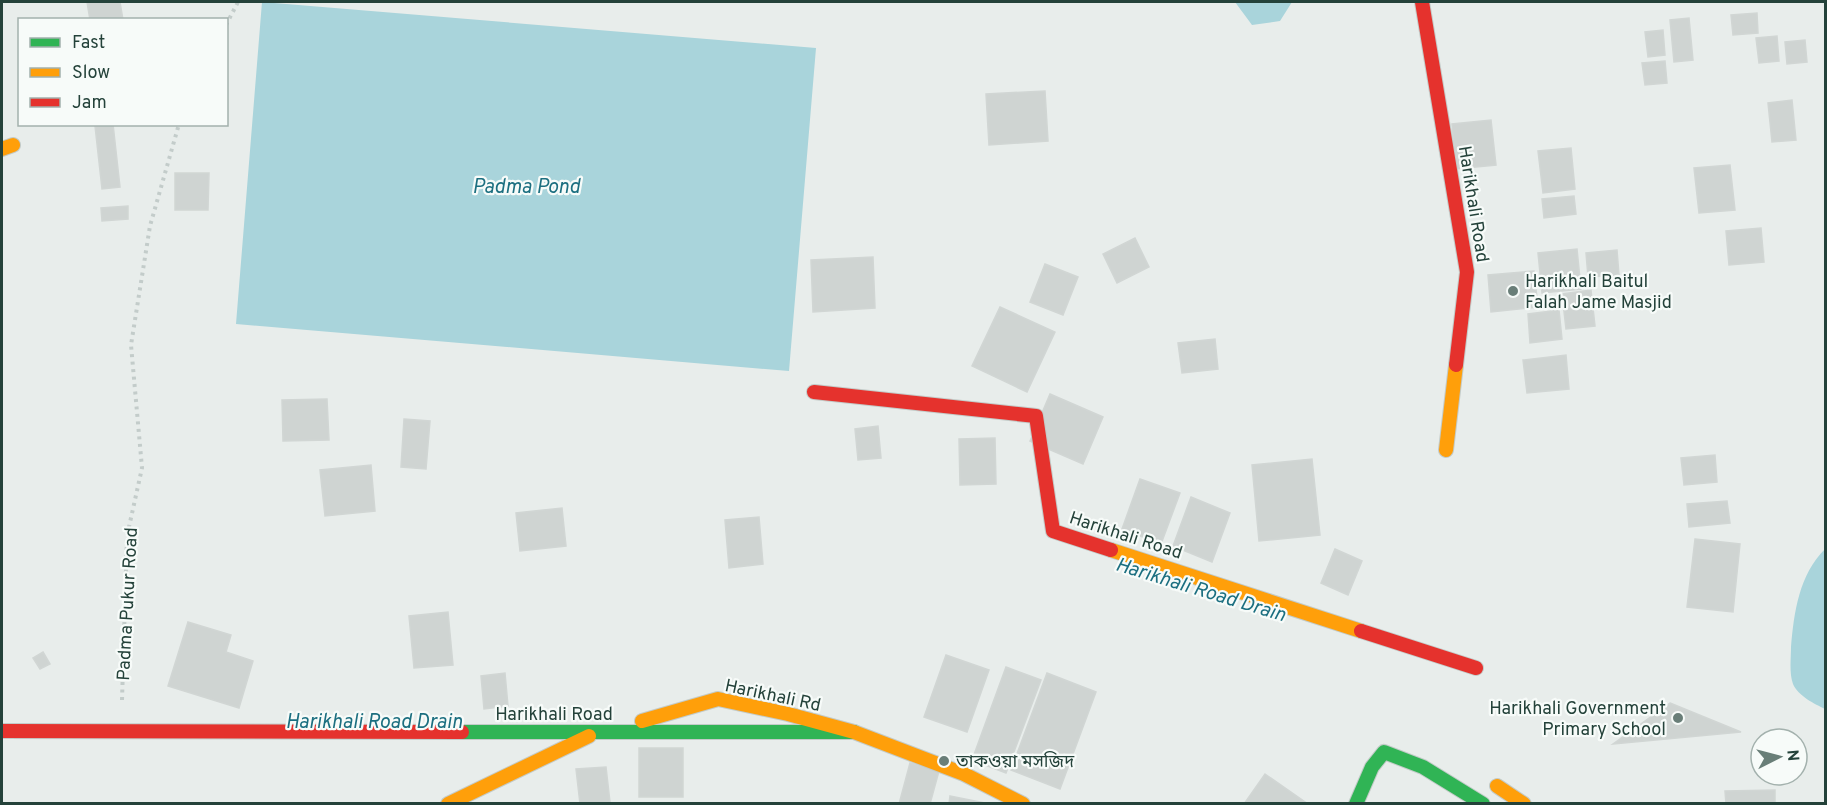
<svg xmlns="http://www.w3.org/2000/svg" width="1827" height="805" viewBox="0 0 1827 805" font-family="Overpass,'Noto Sans Bengali',sans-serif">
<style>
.water{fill:#a9d4db}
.building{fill:#cfd4d2;stroke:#d1d6d4;stroke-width:1.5}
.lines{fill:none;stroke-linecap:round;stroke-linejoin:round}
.fast-casing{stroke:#c3cbc8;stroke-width:16}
.slow-casing{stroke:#c3cbc8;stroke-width:16}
.jam-casing{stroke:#c3cbc8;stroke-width:16}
.path{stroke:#c3ccca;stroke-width:4;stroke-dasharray:3 4.5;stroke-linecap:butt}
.fast{stroke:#30b455;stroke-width:14}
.slow{stroke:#ff9f0a;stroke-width:14}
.jam{stroke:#e5322d;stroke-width:14}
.poi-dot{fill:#697e78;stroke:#f7fbf9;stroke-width:2}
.labels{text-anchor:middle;stroke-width:4.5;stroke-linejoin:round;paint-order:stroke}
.street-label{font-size:18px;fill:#24423a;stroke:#f7fbf9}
.poi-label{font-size:18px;fill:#24423a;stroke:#f7fbf9;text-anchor:start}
.water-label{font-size:20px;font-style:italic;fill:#1c6f80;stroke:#f7fbf9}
</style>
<rect width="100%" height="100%" fill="#e8edeb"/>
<path class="water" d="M 262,2 L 816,48 L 789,371 L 236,324 Z
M 1235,2 L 1292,2 L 1280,21 L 1252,25 Z
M 1825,549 L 1826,549 L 1825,709 C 1815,704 1798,696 1793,684 C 1789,673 1791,658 1791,647 C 1794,612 1799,575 1825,549 Z"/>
<path class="building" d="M 87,2 L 120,2 L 123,20 L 90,20 Z
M 1757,13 L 1758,33 L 1733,35 L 1731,15 Z
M 1689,18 L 1693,60 L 1674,62 L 1670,20 Z
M 1663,30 L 1665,55 L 1648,57 L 1645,32 Z
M 1777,36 L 1779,61 L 1759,63 L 1756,38 Z
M 1805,40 L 1807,62 L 1787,64 L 1785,42 Z
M 1665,61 L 1667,83 L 1645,85 L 1642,63 Z
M 1045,91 L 1048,141 L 989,145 L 986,94 Z
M 1792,100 L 1796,140 L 1772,142 L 1768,103 Z
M 1491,120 L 1496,165 L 1456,169 L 1452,124 Z
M 113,124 L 120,187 L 102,189 L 95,126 Z
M 1571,148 L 1575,189 L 1543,193 L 1538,151 Z
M 1730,165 L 1735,210 L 1699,213 L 1694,168 Z
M 175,173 L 209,173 L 208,210 L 175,210 Z
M 1574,196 L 1576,214 L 1544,218 L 1542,199 Z
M 128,206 L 128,219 L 102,221 L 101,208 Z
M 1761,228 L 1764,262 L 1729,265 L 1726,231 Z
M 1135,238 L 1149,267 L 1117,283 L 1103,254 Z
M 1577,249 L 1581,289 L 1542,293 L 1538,253 Z
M 1617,250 L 1619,275 L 1588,277 L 1586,253 Z
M 873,257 L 875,308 L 813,312 L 811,260 Z
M 1045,264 L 1078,277 L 1063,315 L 1030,302 Z
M 1534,271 L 1538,307 L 1491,312 L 1488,275 Z
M 1591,290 L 1595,326 L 1566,329 L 1562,294 Z
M 1000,307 L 1055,332 L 1027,392 L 972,366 Z
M 1559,310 L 1562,339 L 1530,343 L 1528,314 Z
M 1215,339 L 1218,369 L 1182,373 L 1178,343 Z
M 1566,355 L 1569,389 L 1527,393 L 1523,360 Z
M 1050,394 L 1103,417 L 1083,464 L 1030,441 Z
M 327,399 L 329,440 L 283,441 L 282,400 Z
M 404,419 L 430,421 L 426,469 L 401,467 Z
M 878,426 L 881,458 L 858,460 L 855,429 Z
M 995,438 L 996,484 L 960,485 L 959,439 Z
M 1715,455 L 1717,482 L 1684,485 L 1681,458 Z
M 1312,459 L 1320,535 L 1259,541 L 1252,465 Z
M 371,465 L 375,511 L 325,516 L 320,470 Z
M 1140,479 L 1180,493 L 1161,544 L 1122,529 Z
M 1191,497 L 1230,513 L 1212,562 L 1173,546 Z
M 1727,501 L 1730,523 L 1689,527 L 1687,504 Z
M 562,508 L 566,546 L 520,551 L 516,513 Z
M 759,517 L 763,564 L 729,568 L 725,520 Z
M 1695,539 L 1740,544 L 1733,612 L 1687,607 Z
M 1335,549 L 1362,561 L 1348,595 L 1321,583 Z
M 448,612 L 453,665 L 414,668 L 409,616 Z
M 188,622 L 231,635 L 226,652 L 253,661 L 239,708 L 168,686 Z
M 43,652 L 50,664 L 40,669 L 33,658 Z
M 946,655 L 989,670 L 967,732 L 924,717 Z
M 1006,667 L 1041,680 L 1006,773 L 972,760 Z
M 505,673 L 508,706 L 484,709 L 481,676 Z
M 1047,673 L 1096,692 L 1060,789 L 1011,770 Z
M 1670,703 L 1741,732 L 1613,744 Z
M 639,748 L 683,748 L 683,797 L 639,797 Z
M 910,763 L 939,771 L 930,804 L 899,804 Z
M 606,767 L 610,802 L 580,804 L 576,769 Z
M 1265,774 L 1308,804 L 1244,804 Z
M 1775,790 L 1775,804 L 1726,804 L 1725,791 Z
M 950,796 L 990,804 L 949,804 Z"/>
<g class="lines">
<g class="fast-casing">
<path id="fast" d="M 462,732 L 854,732
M 1356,804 L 1372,767 L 1384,752 L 1423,767 L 1483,804"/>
</g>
<g class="slow-casing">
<path id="slow" d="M 2,149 L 13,145
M 1446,450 L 1456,365
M 1111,550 L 1361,631
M 642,721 L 718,699 L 788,714 L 854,732 L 964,774 L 1023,804
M 1497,786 L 1524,804
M 448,804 L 589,736"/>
</g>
<g class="jam-casing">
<path id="jam" d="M 1422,2 L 1467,272 L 1456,365
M 814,392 L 1036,416 L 1053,531 L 1111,550
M 1361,631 L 1476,668
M 2,731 L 462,732"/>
</g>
<path class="path" d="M 226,25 L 238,2
M 122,700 L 127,536 L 142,468 L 131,345 L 150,226 L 179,124"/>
<use href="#fast" class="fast"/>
<use href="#slow" class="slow"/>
<use href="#jam" class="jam"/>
</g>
<g class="poi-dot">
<circle cx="1513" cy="291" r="6"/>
<circle cx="1678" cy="718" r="6"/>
<circle cx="944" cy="761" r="6"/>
</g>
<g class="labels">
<g class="street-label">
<text transform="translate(1474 204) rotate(81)" y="6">Harikhali Road</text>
<text transform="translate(1126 535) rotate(18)" y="6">Harikhali Road</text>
<text transform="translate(127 604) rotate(-87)" y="6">Padma Pukur Road</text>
<text transform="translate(773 695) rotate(12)" y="6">Harikhali Rd</text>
<text x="554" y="720">Harikhali Road</text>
</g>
<g class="poi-label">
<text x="1525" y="287">Harikhali Baitul<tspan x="1525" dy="21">Falah Jame Masjid</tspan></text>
<text x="1666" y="714" text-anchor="end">Harikhali Government<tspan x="1666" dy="21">Primary School</tspan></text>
<text x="956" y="767">তাকওয়া মসজিদ</text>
</g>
<g class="water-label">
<text x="526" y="193">Padma Pond</text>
<text transform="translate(1201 589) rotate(17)" y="7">Harikhali Road Drain</text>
<text x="374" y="728">Harikhali Road Drain</text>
</g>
</g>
<rect width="1827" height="805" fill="none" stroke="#24423a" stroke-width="6"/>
<rect x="18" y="18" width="210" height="108" fill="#f7fbf9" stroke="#a3b1ad" stroke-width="1.5"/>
<rect x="30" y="38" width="30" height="9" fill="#30b455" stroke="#a3b1ad" stroke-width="1.5"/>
<text x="72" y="48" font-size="18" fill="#24423a">Fast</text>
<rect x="30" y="68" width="30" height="9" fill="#ff9f0a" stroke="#a3b1ad" stroke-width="1.5"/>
<text x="72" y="78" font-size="18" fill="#24423a">Slow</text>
<rect x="30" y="98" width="30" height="9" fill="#e5322d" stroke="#a3b1ad" stroke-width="1.5"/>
<text x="72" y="108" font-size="18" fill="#24423a">Jam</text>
<g transform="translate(1779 757) rotate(84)"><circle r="28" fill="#f7fbf9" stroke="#a3b1ad" stroke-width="1.5"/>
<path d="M0-4.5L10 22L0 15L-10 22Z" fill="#697e78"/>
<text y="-9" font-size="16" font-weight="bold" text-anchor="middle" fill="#24423a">N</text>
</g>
</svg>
